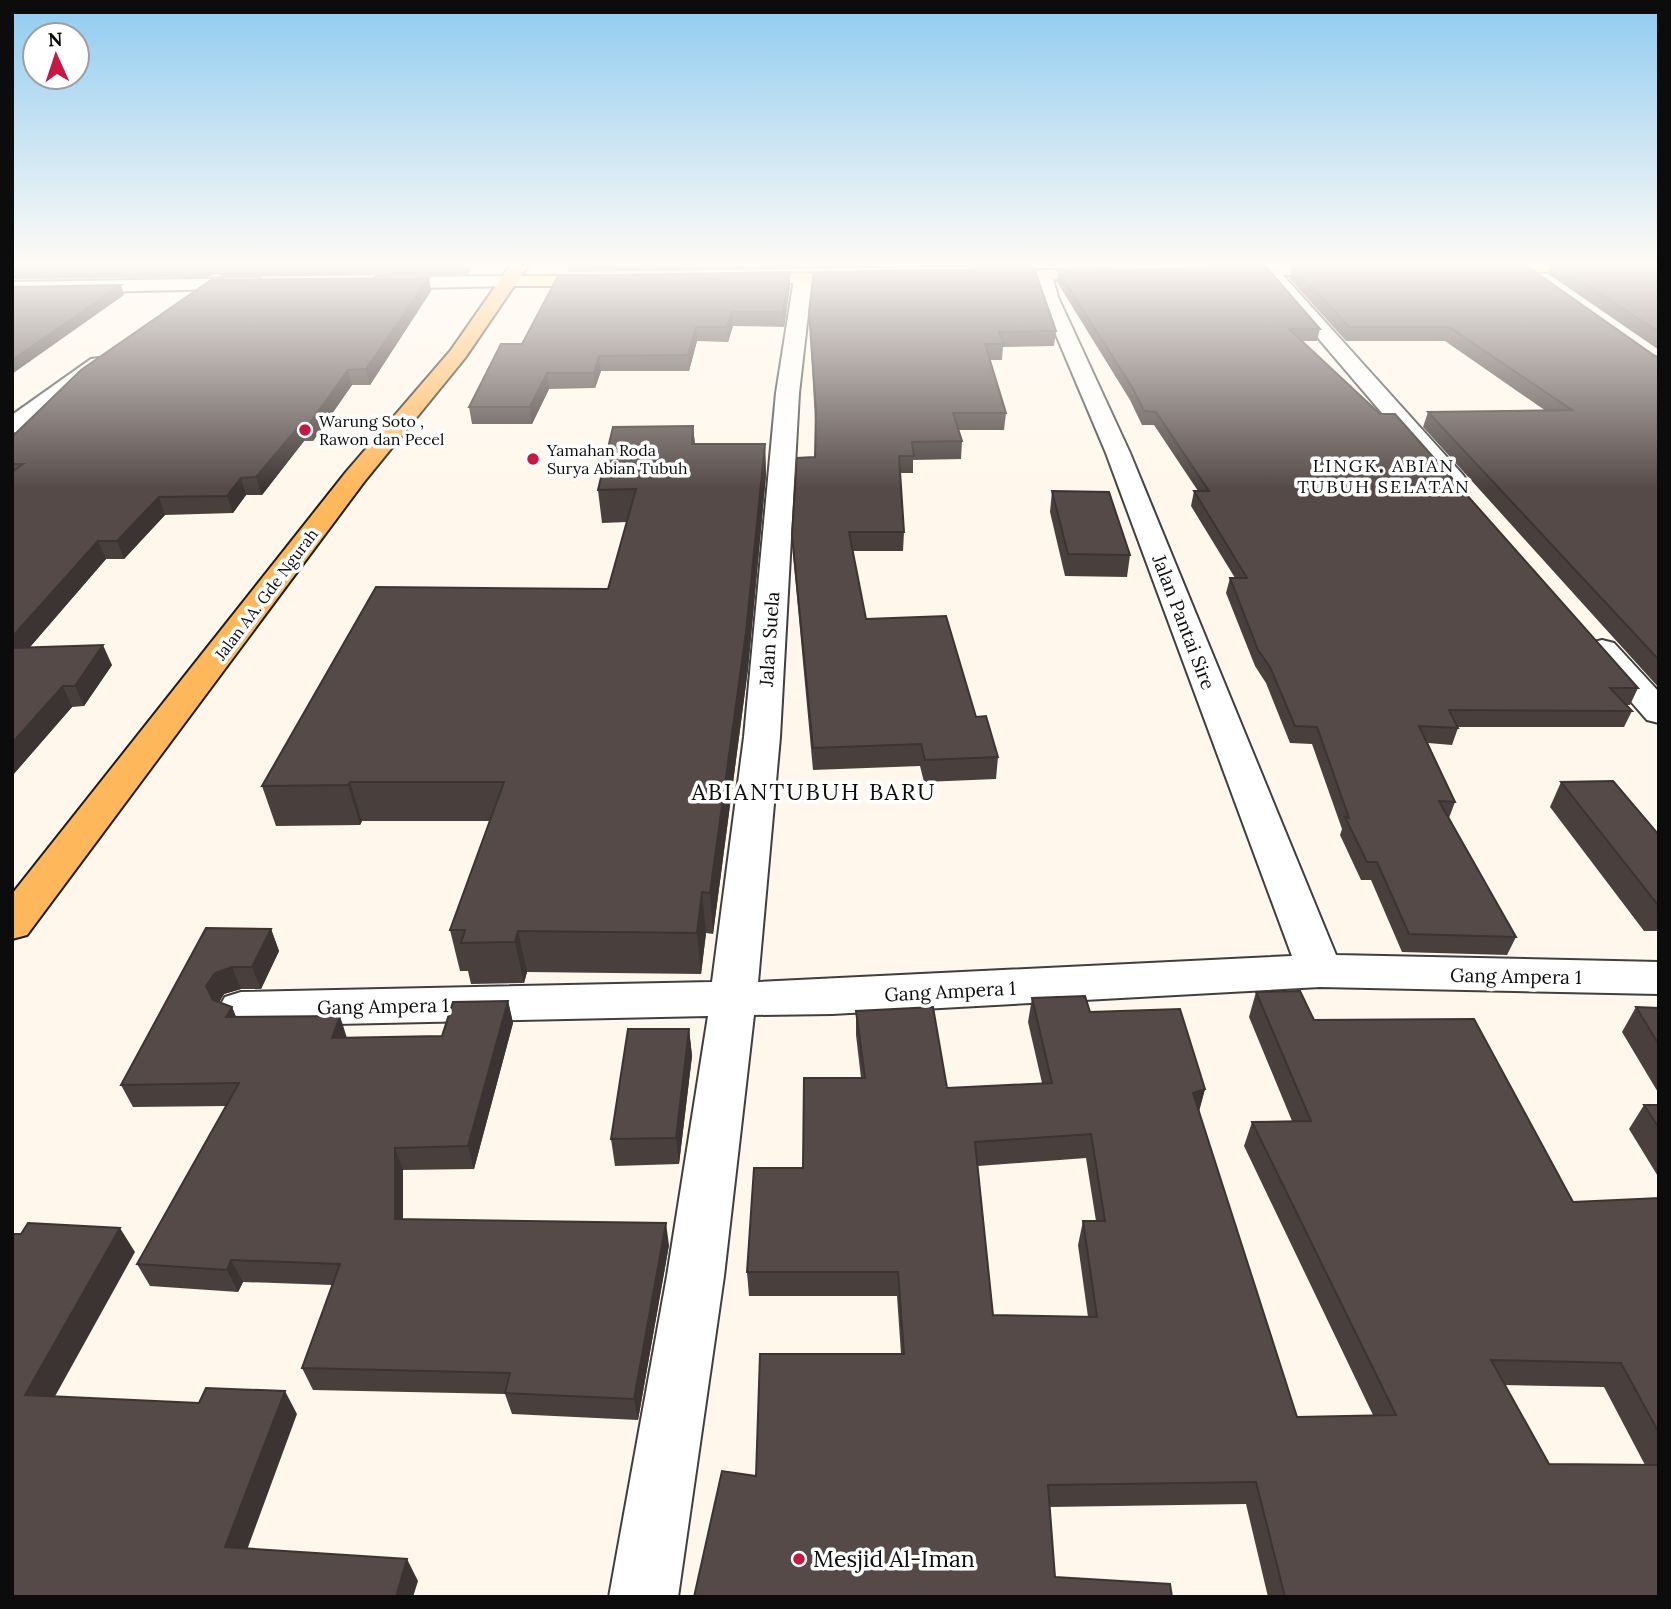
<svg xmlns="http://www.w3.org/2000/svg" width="1671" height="1609" viewBox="0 0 1671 1609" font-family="Lora,serif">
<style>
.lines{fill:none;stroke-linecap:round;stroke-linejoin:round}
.street-casing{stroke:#3f3f3f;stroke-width:4}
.secondary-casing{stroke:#2e2e2e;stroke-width:4}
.primary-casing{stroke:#1d1d1d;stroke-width:4}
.street{fill:#fff;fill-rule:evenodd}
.secondary{fill:#ffe4a6;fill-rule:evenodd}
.primary{fill:#ffb75b;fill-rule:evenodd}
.wall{fill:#49403d;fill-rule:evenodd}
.shaded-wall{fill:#3c3432}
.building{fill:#554a47;stroke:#3c3432;stroke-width:2;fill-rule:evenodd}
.poi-dot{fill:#c71843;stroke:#fff;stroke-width:2.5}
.labels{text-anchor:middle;stroke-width:7;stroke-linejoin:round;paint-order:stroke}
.far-poi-label{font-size:16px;fill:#0c0c0c;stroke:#fff;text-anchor:start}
.far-street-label{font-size:16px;fill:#0c0c0c;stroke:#fff}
.far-neighbourhood-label{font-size:18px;letter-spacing:2px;fill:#0c0c0c;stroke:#fff}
.street-label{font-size:19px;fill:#0c0c0c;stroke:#fff}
.quarter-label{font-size:23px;letter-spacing:2px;fill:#0c0c0c;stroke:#fff}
.near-poi-label{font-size:23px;fill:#0c0c0c;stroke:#fff;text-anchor:start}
</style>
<rect width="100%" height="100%" fill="#fff7eb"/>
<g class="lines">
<g class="street-casing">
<path id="street" d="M 1255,264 L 1273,264 L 1463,475 L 1467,481 L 1463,487 L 1454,489 L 1445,487 Z
M 1043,270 L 1052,275 L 1058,297 L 1130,453 L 1336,955 L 1659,962 L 1659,994 L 1320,987 L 832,1014 L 754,1015 L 724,1276 L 678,1597 L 609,1597 L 667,1276 L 708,1016 L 241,1026 L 225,1021 L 218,1009 L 225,997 L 241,992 L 712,982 L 744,737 L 776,393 L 794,279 L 803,274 L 812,279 L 799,393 L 780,737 L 758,982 L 1292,956 L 1106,453 L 1040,297 L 1034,275 Z
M 508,276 L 514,278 L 517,282 L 514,286 L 377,289 L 368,283 L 377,277 Z
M 258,278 L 267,284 L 265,288 L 12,294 L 12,282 Z
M 99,358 L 107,359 L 110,364 L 107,369 L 20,431 L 12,433 L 12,415 L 91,359 Z
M 1602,640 L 1614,643 L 1659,692 L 1659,723 L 1647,720 L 1586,650 L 1590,643 Z"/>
</g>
<g class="secondary-casing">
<path id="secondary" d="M 1328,264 L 1343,264 L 1351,269 L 1342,274 L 1216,276 L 1207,271 L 1216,266 Z
M 1470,264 L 1659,264 L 1659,269 L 1475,273 L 1466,268 Z
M 1111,269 L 1120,274 L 1117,278 L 985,281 L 976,276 L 985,271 Z
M 866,273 L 872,274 L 875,278 L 872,282 L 737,284 L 728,279 L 737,274 Z
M 508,276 L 607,276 L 616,281 L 607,286 L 502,286 L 499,282 L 502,278 Z"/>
</g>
<g class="primary-casing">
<path id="primary" d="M 511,264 L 529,264 L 465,358 L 364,482 L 27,935 L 12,939 L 12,894 L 346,472 L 451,350 Z"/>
</g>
<use href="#street" class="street"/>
<use href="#secondary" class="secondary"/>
<use href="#primary" class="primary"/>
</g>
<path class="wall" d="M 12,264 L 473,264 L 468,274 L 225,277 L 215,274 L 205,277 L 12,279 Z
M 567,264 L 1029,264 L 1029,266 L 568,272 Z
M 1045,264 L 1128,264 L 1046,265 Z
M 1551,264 L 1659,264 L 1659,350 L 1547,273 Z
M 1292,265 L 1659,357 L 1659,688 L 1423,427 L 1428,412 L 1546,411 L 1445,341 L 1346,341 L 1289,278 Z
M 1058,271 L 1320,329 L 1317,341 L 1302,341 L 1638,688 L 1630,705 L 1626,705 L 1632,711 L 1624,727 L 1458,727 L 1458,728 L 1452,745 L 1428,743 L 1455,802 L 1449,818 L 1516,937 L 1507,955 L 1402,952 L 1371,880 L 1361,880 L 1340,835 L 1342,829 L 1312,744 L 1290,743 L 1266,683 L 1255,666 L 1226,593 L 1230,578 L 1235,578 L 1191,506 L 1194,491 L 1198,491 L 1154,425 L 1142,425 L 1130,400 L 1057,282 Z
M 790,272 L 790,286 L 784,327 L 733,326 L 728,342 L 697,341 L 689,371 L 601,371 L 595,388 L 549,389 L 532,424 L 472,424 L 469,407 L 522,344 Z
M 429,278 L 431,291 L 370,385 L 352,385 L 313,441 L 304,441 L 262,495 L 246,495 L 233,513 L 165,515 L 124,559 L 106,559 L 29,648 L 112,665 L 84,706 L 72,707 L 12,776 L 12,437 Z
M 809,312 L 1056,331 L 1054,346 L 1003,347 L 1002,360 L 990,360 L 1006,413 L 1004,430 L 958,430 L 962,441 L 961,459 L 913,460 L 913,473 L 900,473 L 904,532 L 903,551 L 852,551 L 866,619 L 976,717 L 998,757 L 996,779 L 924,782 L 920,766 L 813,770 L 793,554 L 792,535 L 815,457 L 815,421 Z
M 693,426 L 695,444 L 765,444 L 766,475 L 748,669 L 713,934 L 706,933 L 701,974 L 527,972 L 524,983 L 471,984 L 468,971 L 460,971 L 450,930 L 490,821 L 362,821 L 360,825 L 276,826 L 262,786 L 608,589 L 627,522 L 602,523 L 598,490 Z
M 1052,491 L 1130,555 L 1127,577 L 1065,576 L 1050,512 Z
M 1561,782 L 1659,835 L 1659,931 L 1644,931 L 1550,807 Z
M 206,928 L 271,929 L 279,951 L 261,989 L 241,989 L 224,994 L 219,1002 L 232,1007 L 236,1017 L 347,1038 L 442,1036 L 508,1001 L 513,1023 L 474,1169 L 403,1170 L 403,1219 L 669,1245 L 638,1420 L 512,1414 L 505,1394 L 313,1390 L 302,1368 L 332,1285 L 243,1282 L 238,1292 L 150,1286 L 137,1264 L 227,1106 L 133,1107 L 121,1085 Z
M 1256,992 L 1314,1020 L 1573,1202 L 1659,1198 L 1659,1597 L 1268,1597 L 1246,1504 L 1050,1507 L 694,1597 L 756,1476 L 901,1354 L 897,1296 L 749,1296 L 747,1272 L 803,1168 L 861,1078 L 856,1035 L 856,1011 L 947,1088 L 1042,1083 L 1028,1022 L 1032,998 L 1090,1012 L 1205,1089 L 1199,1112 L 1297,1417 L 1373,1415 L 1244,1146 L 1252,1122 L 1292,1121 L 1249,1017 ZM 1086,1158 L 1096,1221 L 1083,1221 L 1078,1245 L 1088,1317 L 993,1315 L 978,1166 ZM 1504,1385 L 1604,1387 L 1645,1465 L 1549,1464 Z
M 1636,1007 L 1659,1008 L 1659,1094 L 1622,1032 Z
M 689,1029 L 692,1056 L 679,1164 L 615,1166 L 611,1139 Z
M 1644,1105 L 1659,1105 L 1659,1178 L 1629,1129 Z"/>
<path class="shaded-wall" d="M 212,264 L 215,274 L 205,277 L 202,268 Z
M 466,264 L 473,264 L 468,274 Z
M 790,272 L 790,286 L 784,327 L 783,312 Z
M 429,278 L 431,291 L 370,385 L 366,369 Z
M 121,285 L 124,295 L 12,374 L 12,360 Z
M 732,312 L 733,326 L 728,342 L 727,327 Z
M 696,327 L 697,341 L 689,371 L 688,355 Z
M 599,356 L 601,371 L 595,388 L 594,373 Z
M 348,370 L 352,385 L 313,441 L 309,424 Z
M 547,373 L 549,389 L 532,424 L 530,407 Z
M 300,425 L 304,441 L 262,495 L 256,477 Z
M 693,426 L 696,457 L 692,444 Z
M 765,444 L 766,475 L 748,669 L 713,934 L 710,893 Z
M 241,478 L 246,495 L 233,513 L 227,496 Z
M 159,497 L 165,515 L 124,559 L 117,541 Z
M 98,541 L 106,559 L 12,668 L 12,637 Z
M 103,645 L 112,665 L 84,706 L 75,686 Z
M 63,686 L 72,707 L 12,776 L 12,743 Z
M 350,782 L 362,821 L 360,825 L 348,785 Z
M 702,892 L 706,933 L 701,974 L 697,933 Z
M 271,929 L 279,951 L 261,989 L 252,967 Z
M 518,931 L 527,972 L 524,983 L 515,942 Z
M 232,967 L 241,989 L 224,994 L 216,1008 L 206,986 L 215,973 Z
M 508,1001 L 513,1023 L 474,1169 L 468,1146 Z
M 232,1007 L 241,1029 L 226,1017 Z
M 340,1016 L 347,1038 L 332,1038 Z
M 689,1029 L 692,1056 L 679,1164 L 676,1138 Z
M 1205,1089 L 1198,1113 L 1193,1093 Z
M 395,1148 L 403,1170 L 403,1241 L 395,1219 Z
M 666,1223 L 669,1245 L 638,1420 L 634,1399 Z
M 120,1228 L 135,1252 L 43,1418 L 25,1395 Z
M 231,1260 L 243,1282 L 238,1292 L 227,1270 Z
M 285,1391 L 297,1414 L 240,1569 L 225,1547 Z
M 407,1559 L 418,1581 L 413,1597 L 396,1597 Z"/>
<path class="building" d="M 12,264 L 466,264 L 222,268 L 212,264 L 202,268 L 12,270 Z
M 1389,264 L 1524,264 L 1655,356 L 1659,357 L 1659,660 L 1428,412 L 1572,410 L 1449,327 L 1349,327 L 1292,265 Z
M 1555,264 L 1659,264 L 1659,332 Z
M 1266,267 L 1320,329 L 1289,329 L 1380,414 L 1395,414 L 1638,688 L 1610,688 L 1632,711 L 1449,710 L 1458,728 L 1419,726 L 1455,802 L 1439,801 L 1516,937 L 1409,934 L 1377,862 L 1367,862 L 1345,817 L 1349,818 L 1317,727 L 1295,726 L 1270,667 L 1258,650 L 1230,578 L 1247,578 L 1194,491 L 1209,491 L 1156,412 L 1144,411 L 1132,387 L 1058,271 Z
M 1034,268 L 1056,331 L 999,332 L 1004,344 L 985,344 L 1006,413 L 953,413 L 962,441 L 912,442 L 914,456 L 899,456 L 904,532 L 849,532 L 866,619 L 946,616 L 976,717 L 986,716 L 998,757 L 925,760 L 921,744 L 813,748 L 792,535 L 797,458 L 815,457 L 816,410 L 809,312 L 814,272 Z
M 790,272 L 783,312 L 732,312 L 727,327 L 696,327 L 688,355 L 599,356 L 594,373 L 547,373 L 530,407 L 469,407 L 501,344 L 522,344 L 558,276 Z
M 429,278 L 366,369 L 348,370 L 309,424 L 300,425 L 256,477 L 241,478 L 227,496 L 159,497 L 117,541 L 98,541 L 12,637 L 12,472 L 23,464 L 12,464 L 12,437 L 81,370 L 211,280 Z
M 121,285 L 12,360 L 12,287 Z
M 693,426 L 692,444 L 765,444 L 746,632 L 710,893 L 702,892 L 697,933 L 518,931 L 515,942 L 461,943 L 465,930 L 450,930 L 504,782 L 350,782 L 348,785 L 262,786 L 376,587 L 608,589 L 636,489 L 598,490 L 613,427 Z
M 1052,491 L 1109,492 L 1130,555 L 1068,554 Z
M 103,645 L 75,686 L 63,686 L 12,743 L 12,648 Z
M 1613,781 L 1659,835 L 1659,905 L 1658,905 L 1561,782 Z
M 206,928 L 271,929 L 252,967 L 232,967 L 215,973 L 206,986 L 213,1000 L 232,1007 L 226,1017 L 340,1016 L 332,1038 L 442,1036 L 453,1002 L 508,1001 L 468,1146 L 395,1148 L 395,1219 L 666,1223 L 634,1399 L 505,1393 L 510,1373 L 302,1368 L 340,1264 L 231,1260 L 227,1270 L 137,1264 L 239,1083 L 121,1085 Z
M 1300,991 L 1314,1020 L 1474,1019 L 1573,1202 L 1659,1198 L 1659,1433 L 1621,1363 L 1491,1360 L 1549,1464 L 1659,1465 L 1659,1597 L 1285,1597 L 1256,1482 L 1048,1485 L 1055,1577 L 1170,1584 L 1172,1597 L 694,1597 L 722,1471 L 756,1476 L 760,1354 L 904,1354 L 898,1272 L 747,1272 L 754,1168 L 803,1168 L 804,1078 L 865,1078 L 856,1011 L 933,1007 L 947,1088 L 1052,1083 L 1032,998 L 1085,996 L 1090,1012 L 1180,1009 L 1205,1089 L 1193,1093 L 1297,1417 L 1396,1415 L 1252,1122 L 1311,1121 L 1256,992 ZM 1091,1134 L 1105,1221 L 1083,1221 L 1097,1317 L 993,1315 L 975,1142 Z
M 1636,1007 L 1659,1008 L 1659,1045 Z
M 628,1029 L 689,1029 L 676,1138 L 611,1139 Z
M 1644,1105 L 1659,1105 L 1659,1128 Z
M 28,1223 L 120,1228 L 25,1395 L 199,1403 L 206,1388 L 285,1391 L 225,1547 L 407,1559 L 396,1597 L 12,1597 L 12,1234 L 21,1234 Z"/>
<linearGradient id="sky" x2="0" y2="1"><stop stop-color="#8fcbf0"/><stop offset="0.54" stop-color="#fffbf6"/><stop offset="1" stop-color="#fffbf6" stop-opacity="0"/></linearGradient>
<rect width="1671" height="489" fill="url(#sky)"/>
<g class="poi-dot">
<circle cx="305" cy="430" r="7"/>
<circle cx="533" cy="459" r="7"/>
<circle cx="799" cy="1559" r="7"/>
</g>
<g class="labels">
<g class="far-poi-label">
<text x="319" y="427">Warung Soto ,<tspan x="319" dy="18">Rawon dan Pecel</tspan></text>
<text x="547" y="456">Yamahan Roda<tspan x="547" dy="18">Surya Abian Tubuh</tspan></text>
</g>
<g class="far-street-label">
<text transform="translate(266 594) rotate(-53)" y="6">Jalan AA. Gde Ngurah</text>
</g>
<g class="far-neighbourhood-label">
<text x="1384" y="472">LINGK. ABIAN<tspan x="1384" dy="21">TUBUH SELATAN</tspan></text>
</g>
<g class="street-label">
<text transform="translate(1184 622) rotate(69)" y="7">Jalan Pantai Sire</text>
<text transform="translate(769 639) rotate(-86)" y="7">Jalan Suela</text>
<text transform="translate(1516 976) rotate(1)" y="7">Gang Ampera 1</text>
<text transform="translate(950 991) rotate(-3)" y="7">Gang Ampera 1</text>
<text transform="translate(383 1006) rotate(-1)" y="7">Gang Ampera 1</text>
</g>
<g class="quarter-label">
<text x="814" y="800">ABIANTUBUH BARU</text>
</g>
<g class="near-poi-label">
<text x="813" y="1567">Mesjid Al-Iman</text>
</g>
</g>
<rect width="1671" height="1609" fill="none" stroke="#0c0c0c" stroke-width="28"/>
<g transform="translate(56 56) rotate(357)"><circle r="33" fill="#ffffff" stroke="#9e9e9e" stroke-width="2"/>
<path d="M0-5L12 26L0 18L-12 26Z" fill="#c71843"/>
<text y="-10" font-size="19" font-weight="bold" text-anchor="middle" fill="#0c0c0c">N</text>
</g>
</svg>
